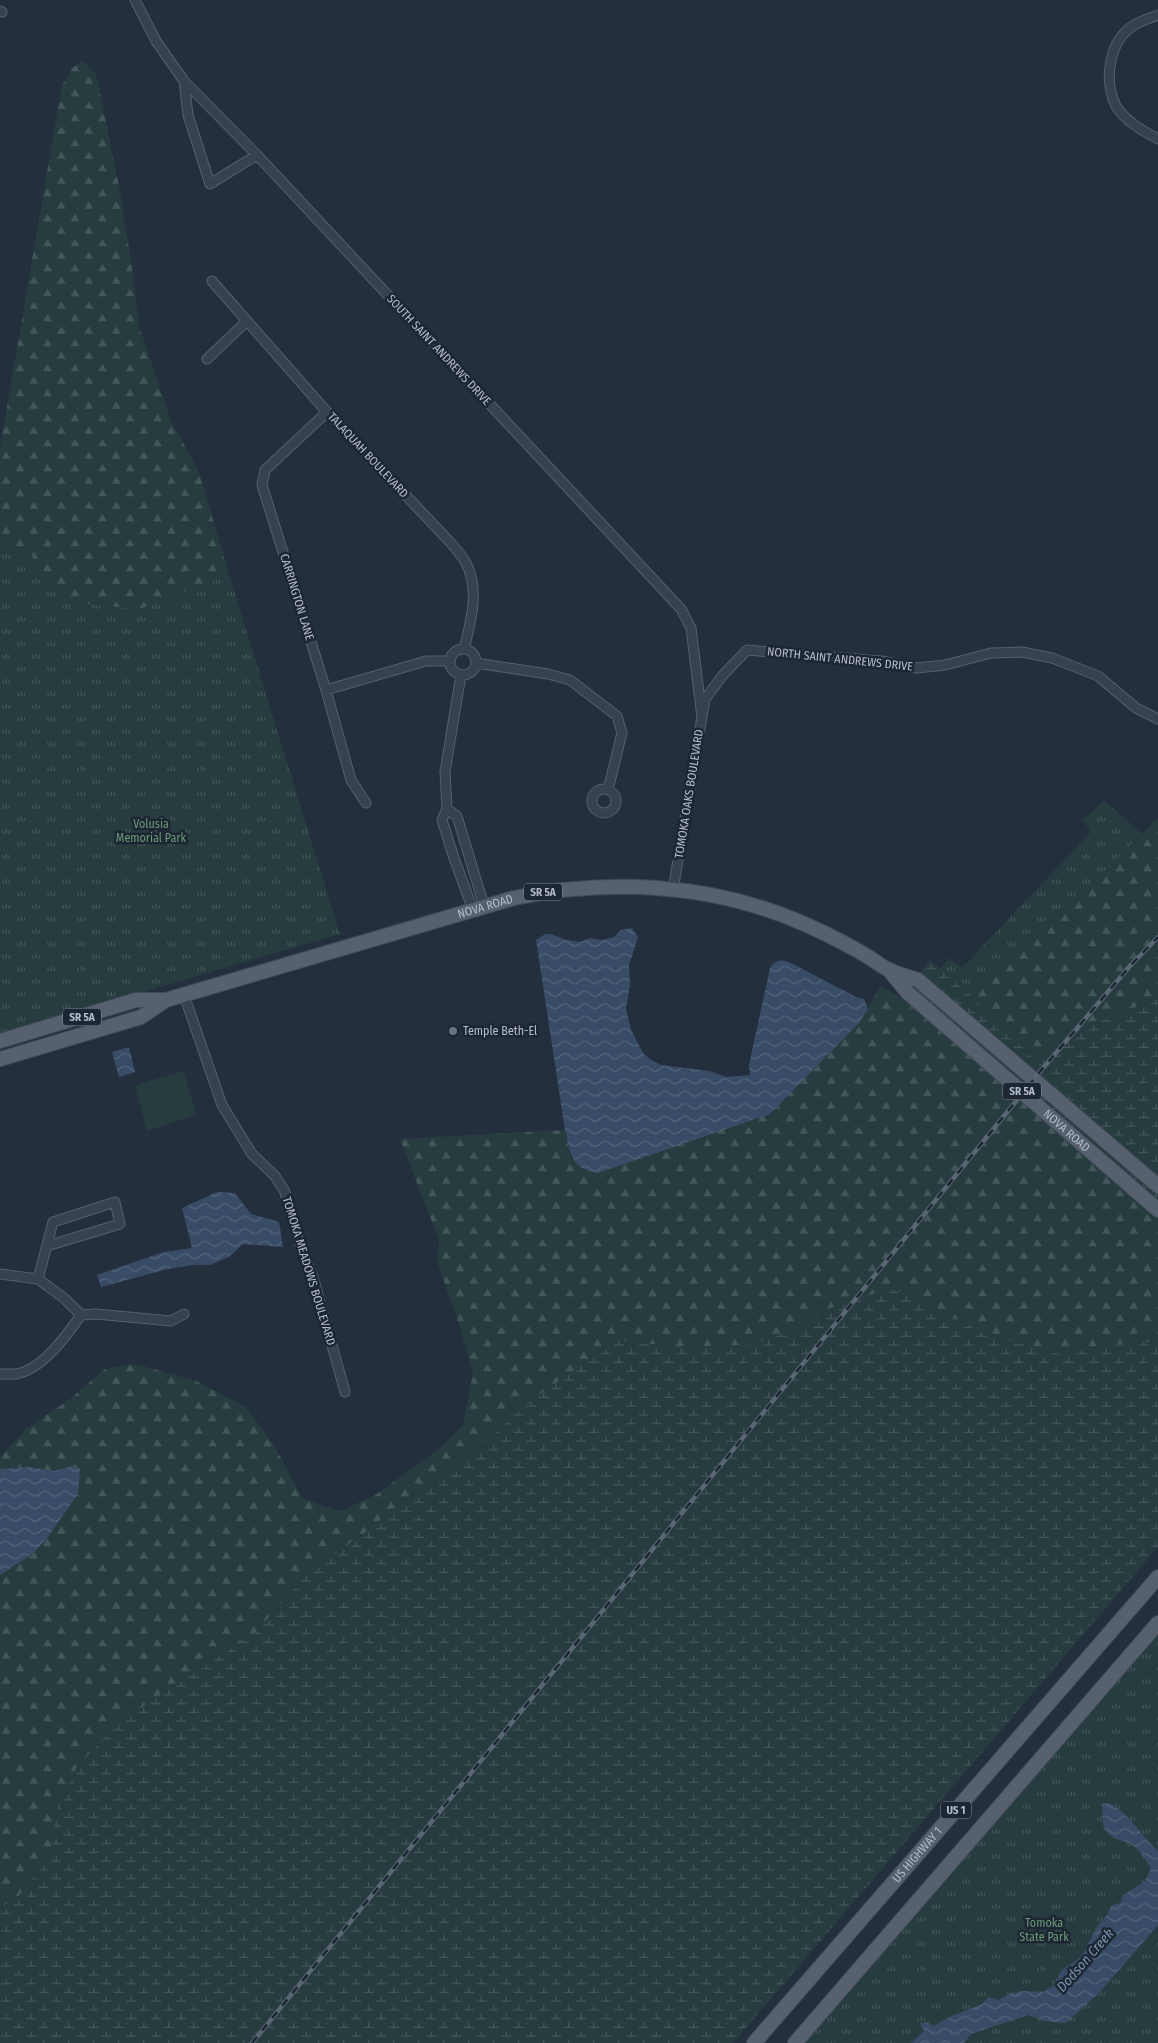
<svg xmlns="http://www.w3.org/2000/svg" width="1158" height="2043" viewBox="0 0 1158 2043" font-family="'Fira Sans Condensed',sans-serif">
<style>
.grass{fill:url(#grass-tufts)}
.forest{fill:url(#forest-firs)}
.wetland{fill:url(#wetland-marsh)}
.garden{fill:#263c3f}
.water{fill:url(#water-waves)}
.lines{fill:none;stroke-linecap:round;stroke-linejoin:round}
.minor-casing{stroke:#565f6c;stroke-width:11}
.primary-casing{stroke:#414a57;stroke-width:16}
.minor{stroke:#38414e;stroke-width:9}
.primary{stroke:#56606e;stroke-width:14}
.rail-casing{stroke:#5a6575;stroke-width:4.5}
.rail{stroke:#1d2633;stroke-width:2.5;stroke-dasharray:8;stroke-linecap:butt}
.worship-dot{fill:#6b7280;stroke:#1d2633;stroke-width:2}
.labels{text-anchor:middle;stroke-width:5;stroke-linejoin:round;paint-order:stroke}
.shield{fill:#1d2633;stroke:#878f9c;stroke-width:1}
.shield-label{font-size:11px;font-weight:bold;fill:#b4bcc9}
.street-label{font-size:12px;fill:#b4bcc9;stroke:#1d2633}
.park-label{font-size:12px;fill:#6b9a76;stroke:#1d2633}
.poi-label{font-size:12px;fill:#b4bcc9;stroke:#1d2633;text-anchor:start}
.water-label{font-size:14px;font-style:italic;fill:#7c92b1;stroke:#1d2633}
</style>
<defs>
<pattern id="grass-tufts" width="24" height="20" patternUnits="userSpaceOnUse" patternTransform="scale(1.25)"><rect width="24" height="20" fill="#263c3f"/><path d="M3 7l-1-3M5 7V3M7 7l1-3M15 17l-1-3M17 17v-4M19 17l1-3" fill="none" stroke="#435659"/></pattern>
<pattern id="forest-firs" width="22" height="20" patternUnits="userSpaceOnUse" patternTransform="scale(1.25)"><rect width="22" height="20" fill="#263c3f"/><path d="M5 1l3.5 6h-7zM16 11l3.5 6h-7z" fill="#435659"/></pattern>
<pattern id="wetland-marsh" width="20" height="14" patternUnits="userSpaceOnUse" patternTransform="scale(1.25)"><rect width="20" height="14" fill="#263c3f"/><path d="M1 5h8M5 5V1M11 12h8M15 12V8" fill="none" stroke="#435659"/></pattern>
<pattern id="water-waves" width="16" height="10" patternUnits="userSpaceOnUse" patternTransform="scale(1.25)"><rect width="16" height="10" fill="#394c67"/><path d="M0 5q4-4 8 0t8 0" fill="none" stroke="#53647b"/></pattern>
</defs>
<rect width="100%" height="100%" fill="#242f3e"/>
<path class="grass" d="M 0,545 L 28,549 L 66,602 L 140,608 L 229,574 L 340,934 L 0,1034 Z
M 1104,800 L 1142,834 L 1081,895 L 1040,927 L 986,977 L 965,990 L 940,969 L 949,958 L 962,968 L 1091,832 L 1083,820 Z
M 1158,1623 L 1158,2043 L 796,2043 Z"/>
<path class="forest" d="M 82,61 L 96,74 L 118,181 L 131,260 L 139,326 L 171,421 L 199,472 L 229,574 L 140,609 L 66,602 L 28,549 L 0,545 L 0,447 L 62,85 L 72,68 Z
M 1158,818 L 1158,998 L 1082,1029 L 1033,1058 L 965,990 L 986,977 L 1040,927 L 1081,895 Z
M 881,985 L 932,1020 L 1158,1217 L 1158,1341 L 1123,1344 L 1059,1354 L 988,1335 L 942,1312 L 932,1304 L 830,1308 L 799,1327 L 753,1345 L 677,1347 L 617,1340 L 539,1395 L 472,1452 L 417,1490 L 362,1535 L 309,1572 L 255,1633 L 118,1723 L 57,1812 L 49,1859 L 18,1897 L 0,1908 L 0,1575 L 31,1555 L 78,1494 L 72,1466 L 54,1471 L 29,1467 L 0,1469 L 0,1457 L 27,1428 L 69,1400 L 105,1369 L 136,1364 L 196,1381 L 246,1407 L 275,1447 L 303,1499 L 340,1511 L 374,1496 L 439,1449 L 463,1425 L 473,1373 L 460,1328 L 437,1261 L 439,1240 L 400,1139 L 565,1130 L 572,1160 L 770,1114 L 859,1023 Z"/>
<path class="wetland" d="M 930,960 L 965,990 L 1033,1058 L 1082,1029 L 1158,998 L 1158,1180 L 919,973 Z
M 911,982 L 1158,1193 L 1158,1203 L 908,986 Z
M 888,1289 L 914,1293 L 942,1312 L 988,1335 L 1059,1354 L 1123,1344 L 1158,1341 L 1158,1547 L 733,2043 L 0,2043 L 0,1908 L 18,1897 L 49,1859 L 57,1812 L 76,1768 L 118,1723 L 255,1633 L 309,1572 L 362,1535 L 417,1490 L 472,1452 L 539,1395 L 617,1340 L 677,1347 L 753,1345 L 799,1327 L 830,1308 Z"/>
<path class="garden" d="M 184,1071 L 196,1115 L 147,1131 L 135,1085 Z"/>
<path class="water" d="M 632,928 L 638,937 L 629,965 L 630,985 L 626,1009 L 631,1030 L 643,1053 L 651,1060 L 661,1065 L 709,1071 L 726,1077 L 750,1075 L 749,1065 L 770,968 C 775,959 783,959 791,963 L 856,997 L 864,999 L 868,1009 L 859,1023 L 770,1114 L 598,1173 C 570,1168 571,1155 565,1130 L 536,940 L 545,934 L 551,934 L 567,940 L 580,942 L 590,938 L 602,940 L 614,937 L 621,930 Z
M 129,1047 L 135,1072 L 119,1077 L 112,1052 Z
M 217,1192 L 235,1193 L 251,1214 L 279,1222 L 283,1247 L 243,1244 L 229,1257 L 210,1265 L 192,1265 L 168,1269 L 101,1287 L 97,1275 L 164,1252 L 192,1248 L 182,1208 Z
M 72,1466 L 80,1469 L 78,1494 L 45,1541 L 31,1555 L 0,1575 L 0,1469 L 29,1467 L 54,1471 Z
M 1108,1803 C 1130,1813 1141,1836 1158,1851 L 1158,1925 L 1100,1992 L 1066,2023 L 1045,2021 L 1028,2015 L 971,2034 L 964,2043 L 911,2043 L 924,2031 L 920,2023 L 928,2022 L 933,2026 L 954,2015 L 982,2004 L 988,1997 L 999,2000 L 1010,1994 L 1022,1991 L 1043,1992 L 1054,1985 L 1061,1971 L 1082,1956 L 1096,1928 L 1107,1915 L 1111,1906 L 1120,1903 L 1123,1895 L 1145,1881 L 1151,1868 C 1147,1861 1138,1848 1131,1844 C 1121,1840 1109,1839 1104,1828 C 1102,1821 1103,1812 1102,1804 Z"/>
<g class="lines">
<g class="minor-casing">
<path id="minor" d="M 135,0 L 156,41 L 184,81 L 257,155 L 681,609 L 691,628 L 702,717
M 0,11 L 2,12
M 1158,15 C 1151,18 1143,20 1136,24 C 1109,39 1103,79 1116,106 C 1125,121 1143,131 1158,139
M 184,81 L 188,115 L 210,184 L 257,155
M 212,281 L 327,412 L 449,541 C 455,548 462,555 466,563 C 480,590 471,621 464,649
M 207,359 L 247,321
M 327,412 L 265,470 L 262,485 L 326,690 L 351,780 L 366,803
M450 662a13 13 0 1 1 26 0a13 13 0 1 1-26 0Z
M 476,663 L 548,674 L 570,680 L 617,716 L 622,733 L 608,790
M 461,675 L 445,772 L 447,809 L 442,820 L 454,858 L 473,910
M 326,690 L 426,661 L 449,661
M592 801a12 12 0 1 1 24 0a12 12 0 1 1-24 0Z
M 447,809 L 457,816 L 484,906
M 673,890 L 705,699 L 723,675 L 747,650 L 881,661 L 917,668 L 945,665 L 991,653 L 1022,652 L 1052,658 L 1098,676 L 1136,708 L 1158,719
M 184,995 L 222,1105 L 252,1154 L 275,1176 L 285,1192 L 300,1245 L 313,1277 L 345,1392
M 0,1274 L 38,1279 L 64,1298 L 81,1315 L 96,1314 L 171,1321 L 184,1314
M 38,1279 L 53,1222 L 115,1202 L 120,1224 L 47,1246
M 0,1374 C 5,1374 11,1374 16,1374 C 42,1370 67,1335 81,1315"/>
</g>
<g class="primary-casing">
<g id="primary">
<path id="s1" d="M 889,970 L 908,993 L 1158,1210"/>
<path d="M 0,1041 L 136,1000 L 165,1000"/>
<path id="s2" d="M 0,1059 L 141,1017 L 166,1000 L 514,898 C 607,879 706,883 795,920 C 817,929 839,940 860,952 C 870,957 879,965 889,970 C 898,974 908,977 918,980 L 1158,1186"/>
<path id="s3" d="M 754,2043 L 1158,1577"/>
<path d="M 795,2043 L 1158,1623"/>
</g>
</g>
<use href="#minor" class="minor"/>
<use href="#primary" class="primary"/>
<g class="rail-casing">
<path id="rail" d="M 252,2043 L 1038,1074 L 1130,966 L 1158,937"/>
</g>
<use href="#rail" class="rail"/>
</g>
<circle class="worship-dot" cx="453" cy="1031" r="5"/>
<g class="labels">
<g class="shield">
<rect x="524" y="883.5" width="38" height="17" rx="4"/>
<rect x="63" y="1008.5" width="38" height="17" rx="4"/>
<rect x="1003" y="1082.5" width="38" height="17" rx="4"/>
<rect x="941" y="1801.5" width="30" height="17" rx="4"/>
</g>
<g class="shield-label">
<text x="543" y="896">SR 5A</text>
<text x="82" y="1021">SR 5A</text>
<text x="1022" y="1095">SR 5A</text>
<text x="956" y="1814">US 1</text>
</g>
<g class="street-label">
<text transform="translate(439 350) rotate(47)" y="4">SOUTH SAINT ANDREWS DRIVE</text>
<text transform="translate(368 455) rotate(47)" y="4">TALAQUAH BOULEVARD</text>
<text transform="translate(297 597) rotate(73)" y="4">CARRINGTON LANE</text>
<text transform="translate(840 659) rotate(6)" y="4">NORTH SAINT ANDREWS DRIVE</text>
<text transform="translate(689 794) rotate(-81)" y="4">TOMOKA OAKS BOULEVARD</text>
<text dy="4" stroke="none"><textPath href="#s2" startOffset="510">NOVA ROAD</textPath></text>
<text dy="4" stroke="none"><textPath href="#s1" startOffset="240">NOVA ROAD</textPath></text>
<text transform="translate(309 1271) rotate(73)" y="4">TOMOKA MEADOWS BOULEVARD</text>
<text dy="4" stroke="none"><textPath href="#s3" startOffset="249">US HIGHWAY 1</textPath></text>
</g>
<g class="park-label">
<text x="151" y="828">Volusia<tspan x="151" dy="14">Memorial Park</tspan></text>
<text x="1044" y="1927">Tomoka<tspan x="1044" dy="14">State Park</tspan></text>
</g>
<g class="poi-label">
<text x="463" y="1035">Temple Beth-El</text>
</g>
<g class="water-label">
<text transform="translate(1085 1960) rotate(-49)" y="5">Dodson Creek</text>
</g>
</g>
</svg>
